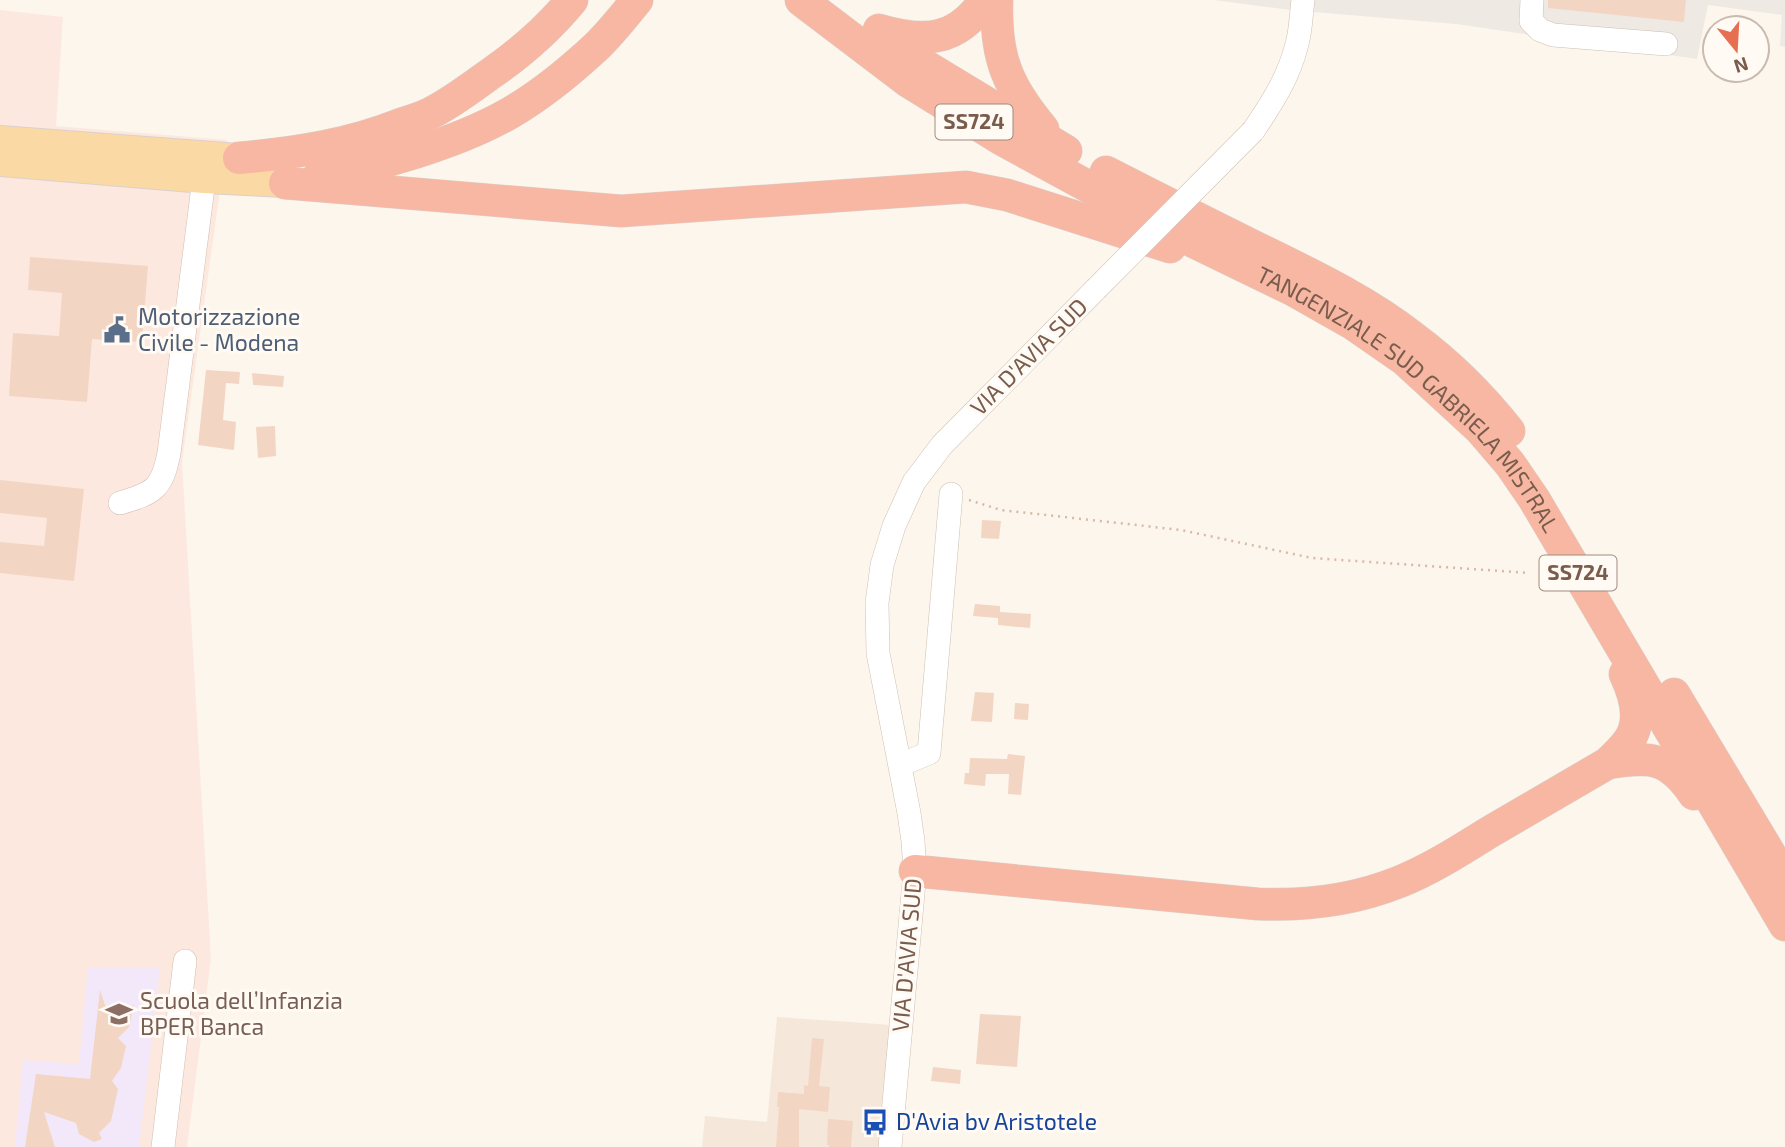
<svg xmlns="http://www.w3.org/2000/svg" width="1785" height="1147" viewBox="0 0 1785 1147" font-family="'Exo 2',sans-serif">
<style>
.residential{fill:#f5e8da}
.commercial{fill:#fde8e0}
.industrial{fill:#efe9e4}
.education{fill:#f3e8fa}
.building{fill:#f3d5c3}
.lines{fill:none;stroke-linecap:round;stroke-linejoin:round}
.minor-casing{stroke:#d1beb0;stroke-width:24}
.major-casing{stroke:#dad1cd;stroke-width:30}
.highway-casing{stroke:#dad1cd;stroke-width:33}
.path{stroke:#d9b8a5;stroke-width:2.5;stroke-dasharray:2 5;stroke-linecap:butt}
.minor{stroke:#fff;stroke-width:23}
.major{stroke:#fbd9a5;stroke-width:28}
.highway{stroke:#f7b7a3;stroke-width:32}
.minor-bridge-casing{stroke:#d1beb0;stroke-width:24;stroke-linecap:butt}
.minor-bridge{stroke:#fff;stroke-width:23}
.labels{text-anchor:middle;stroke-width:6;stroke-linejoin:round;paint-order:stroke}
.shield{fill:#fffaf3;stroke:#a28b7f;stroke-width:2}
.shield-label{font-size:21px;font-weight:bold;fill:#7a5c4d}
.service-label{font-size:23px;fill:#4e5e75;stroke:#fffaf3;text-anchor:start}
.street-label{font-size:23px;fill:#7a5c4d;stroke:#fffaf3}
.education-label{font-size:23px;fill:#785e54;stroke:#fffaf3;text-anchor:start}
.transit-label{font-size:23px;fill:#164399;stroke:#fffaf3;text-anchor:start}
</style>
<rect width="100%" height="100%" fill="#fdf6ec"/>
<path class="residential" d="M 777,1017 L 893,1025 L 882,1147 L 702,1147 L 705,1116 L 767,1122 Z"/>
<path class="commercial" d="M 0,10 L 63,17 L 56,126 L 227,140 L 182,462 L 211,959 L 187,1147 L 0,1147 Z"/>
<path class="industrial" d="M 1214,0 L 1785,0 L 1785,47 L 1780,46 L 1782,15 L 1708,5 L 1697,59 L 1456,24 L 1290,10 Z"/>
<path class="education" d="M 88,967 L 160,968 L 139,1147 L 15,1147 L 23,1060 L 79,1064 Z"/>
<path class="building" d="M 1548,0 L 1686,0 L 1684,22 L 1548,8 Z
M 30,257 L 148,266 L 142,342 L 92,339 L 87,402 L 9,396 L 13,333 L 59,336 L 62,293 L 28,290 Z
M 206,370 L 240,372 L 239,384 L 226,383 L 223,420 L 236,422 L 234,450 L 198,445 Z
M 252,373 L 284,376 L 283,387 L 253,385 Z
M 275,426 L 276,456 L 258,458 L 256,427 Z
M 0,480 L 84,489 L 74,581 L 0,573 L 0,542 L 44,546 L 47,518 L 0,513 Z
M 982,520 L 1001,521 L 999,539 L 981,538 Z
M 975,604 L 1000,606 L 1000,612 L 1031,614 L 1030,628 L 998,625 L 998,618 L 973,616 Z
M 975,692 L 994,693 L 992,722 L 971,721 Z
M 1015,703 L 1029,704 L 1028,720 L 1014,719 Z
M 1008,754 L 1025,756 L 1021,795 L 1008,794 L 1009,774 L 986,774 L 985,786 L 964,784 L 965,773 L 969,773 L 970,758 L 1007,759 Z
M 100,990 L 108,1014 L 134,1005 L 129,1027 L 118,1038 L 126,1046 L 121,1068 L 112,1081 L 118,1089 L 111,1121 L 99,1133 L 102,1139 L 94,1142 L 79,1134 L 76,1123 L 44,1112 L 55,1147 L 25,1147 L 36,1074 L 90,1079 Z
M 980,1014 L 1021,1016 L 1017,1067 L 976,1064 Z
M 812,1038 L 824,1039 L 819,1086 L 830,1087 L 828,1112 L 799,1109 L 799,1147 L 776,1147 L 779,1107 L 777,1107 L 778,1092 L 804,1094 L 804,1085 L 808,1086 Z
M 933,1067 L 961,1070 L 960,1084 L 931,1081 Z
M 828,1119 L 853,1121 L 851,1147 L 829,1147 L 829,1145 L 827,1145 Z"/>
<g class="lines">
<g class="minor-casing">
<path id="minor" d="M 1532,0 L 1531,21 L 1540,30 L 1553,35 L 1666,44
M 1253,131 C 1272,103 1289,77 1297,44 C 1301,30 1301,14 1303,0
M 120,503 C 154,493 162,489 169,453 L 204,179
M 900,765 L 929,753 L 951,494
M 163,1147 L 185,961
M 890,1147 L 915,871 L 913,841 L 909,813 L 878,653 L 877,603 L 882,565 L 894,526 L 914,482 L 942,445 L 1096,289"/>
</g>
<g class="major-casing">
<path id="major" d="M 0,140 L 239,158
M 0,162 L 204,179 L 285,183"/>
</g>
<g class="highway-casing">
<g id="highway">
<path id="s1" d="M 801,0 L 909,82 L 1001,139 L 1159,225 L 1293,290 L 1353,324 L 1405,360 L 1480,429 L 1510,464 L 1534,499 L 1785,925"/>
<path d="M 997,0 C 995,57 1007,86 1043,129"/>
<path d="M 879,30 C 924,43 957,42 985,0"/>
<path d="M 884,38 L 919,62 L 1066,151"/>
<path d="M 239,158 C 296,153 348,145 401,124 C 411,121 421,118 431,113 C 453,102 473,86 493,72 C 523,51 549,28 572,0"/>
<path d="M 1106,172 C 1155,197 1204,222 1253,246 C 1308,273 1366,300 1414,338 C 1449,364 1482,397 1509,431"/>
<path d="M 318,177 C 379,165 456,144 510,113 C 541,95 569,72 595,48 C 610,34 624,16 637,0"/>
<path d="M 285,183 L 621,211 L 966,187 L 1007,195 L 1170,247"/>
<path d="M 1674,694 L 1785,879"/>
<path d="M 1608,763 C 1650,756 1669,757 1694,794"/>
<path d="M 915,871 L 1258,904 C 1306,906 1354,900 1399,882 C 1431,869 1459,851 1488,833 C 1528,810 1568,786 1608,763 C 1617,754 1628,745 1633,733 C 1641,714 1633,691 1625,674"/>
</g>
</g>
<path class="path" d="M 969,500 L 1001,510 L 1181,530 L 1312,558 L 1530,573"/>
<use href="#minor" class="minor"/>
<use href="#major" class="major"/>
<use href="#highway" class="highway"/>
<g class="minor-bridge-casing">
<path id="minor-bridge" d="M 1096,289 L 1253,131"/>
</g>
<use href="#minor-bridge" class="minor-bridge"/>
</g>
<defs>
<g id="civic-bare" transform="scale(2.1)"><path d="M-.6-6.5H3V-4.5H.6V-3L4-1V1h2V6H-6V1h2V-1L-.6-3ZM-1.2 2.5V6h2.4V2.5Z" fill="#5c6f8a" stroke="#fffaf3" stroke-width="2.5" paint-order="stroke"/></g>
<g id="school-bare" transform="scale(2.1)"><path d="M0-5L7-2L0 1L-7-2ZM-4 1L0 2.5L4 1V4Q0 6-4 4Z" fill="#8d6e63" stroke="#fffaf3" stroke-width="2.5" paint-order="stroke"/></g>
<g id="bus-bare" transform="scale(2.1)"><path d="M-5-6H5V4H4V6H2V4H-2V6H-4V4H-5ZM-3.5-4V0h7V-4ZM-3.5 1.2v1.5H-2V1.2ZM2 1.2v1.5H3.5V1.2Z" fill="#1a4fb4" stroke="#fffaf3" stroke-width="2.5" paint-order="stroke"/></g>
</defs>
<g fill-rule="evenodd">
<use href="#civic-bare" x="117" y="330"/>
<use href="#school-bare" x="119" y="1014"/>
<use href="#bus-bare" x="875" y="1122"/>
</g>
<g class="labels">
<g class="shield">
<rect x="935.5" y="104.5" width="77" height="35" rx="5"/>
<rect x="1539.5" y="555.5" width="77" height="35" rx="5"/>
</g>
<g class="shield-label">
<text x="974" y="129">SS724</text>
<text x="1578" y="580">SS724</text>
</g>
<g class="service-label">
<text x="138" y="325">Motorizzazione<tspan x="138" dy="26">Civile - Modena</tspan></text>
</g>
<g class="street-label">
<text transform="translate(1029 357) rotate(-45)" y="8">VIA D'AVIA SUD</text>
<text dy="8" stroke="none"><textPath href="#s1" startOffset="733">TANGENZIALE SUD GABRIELA MISTRAL</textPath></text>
<text transform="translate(907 955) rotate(-85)" y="8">VIA D'AVIA SUD</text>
</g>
<g class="education-label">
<text x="140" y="1009">Scuola dell’Infanzia<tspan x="140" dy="26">BPER Banca</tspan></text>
</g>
<g class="transit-label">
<text x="896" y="1130">D'Avia bv Aristotele</text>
</g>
</g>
<g transform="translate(1736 49) rotate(162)"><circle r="33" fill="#fffaf3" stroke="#cabbb1" stroke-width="2"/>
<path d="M0-5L12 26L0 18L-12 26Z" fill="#e76f51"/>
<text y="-10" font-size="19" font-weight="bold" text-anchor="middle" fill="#7a5c4d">N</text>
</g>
</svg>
